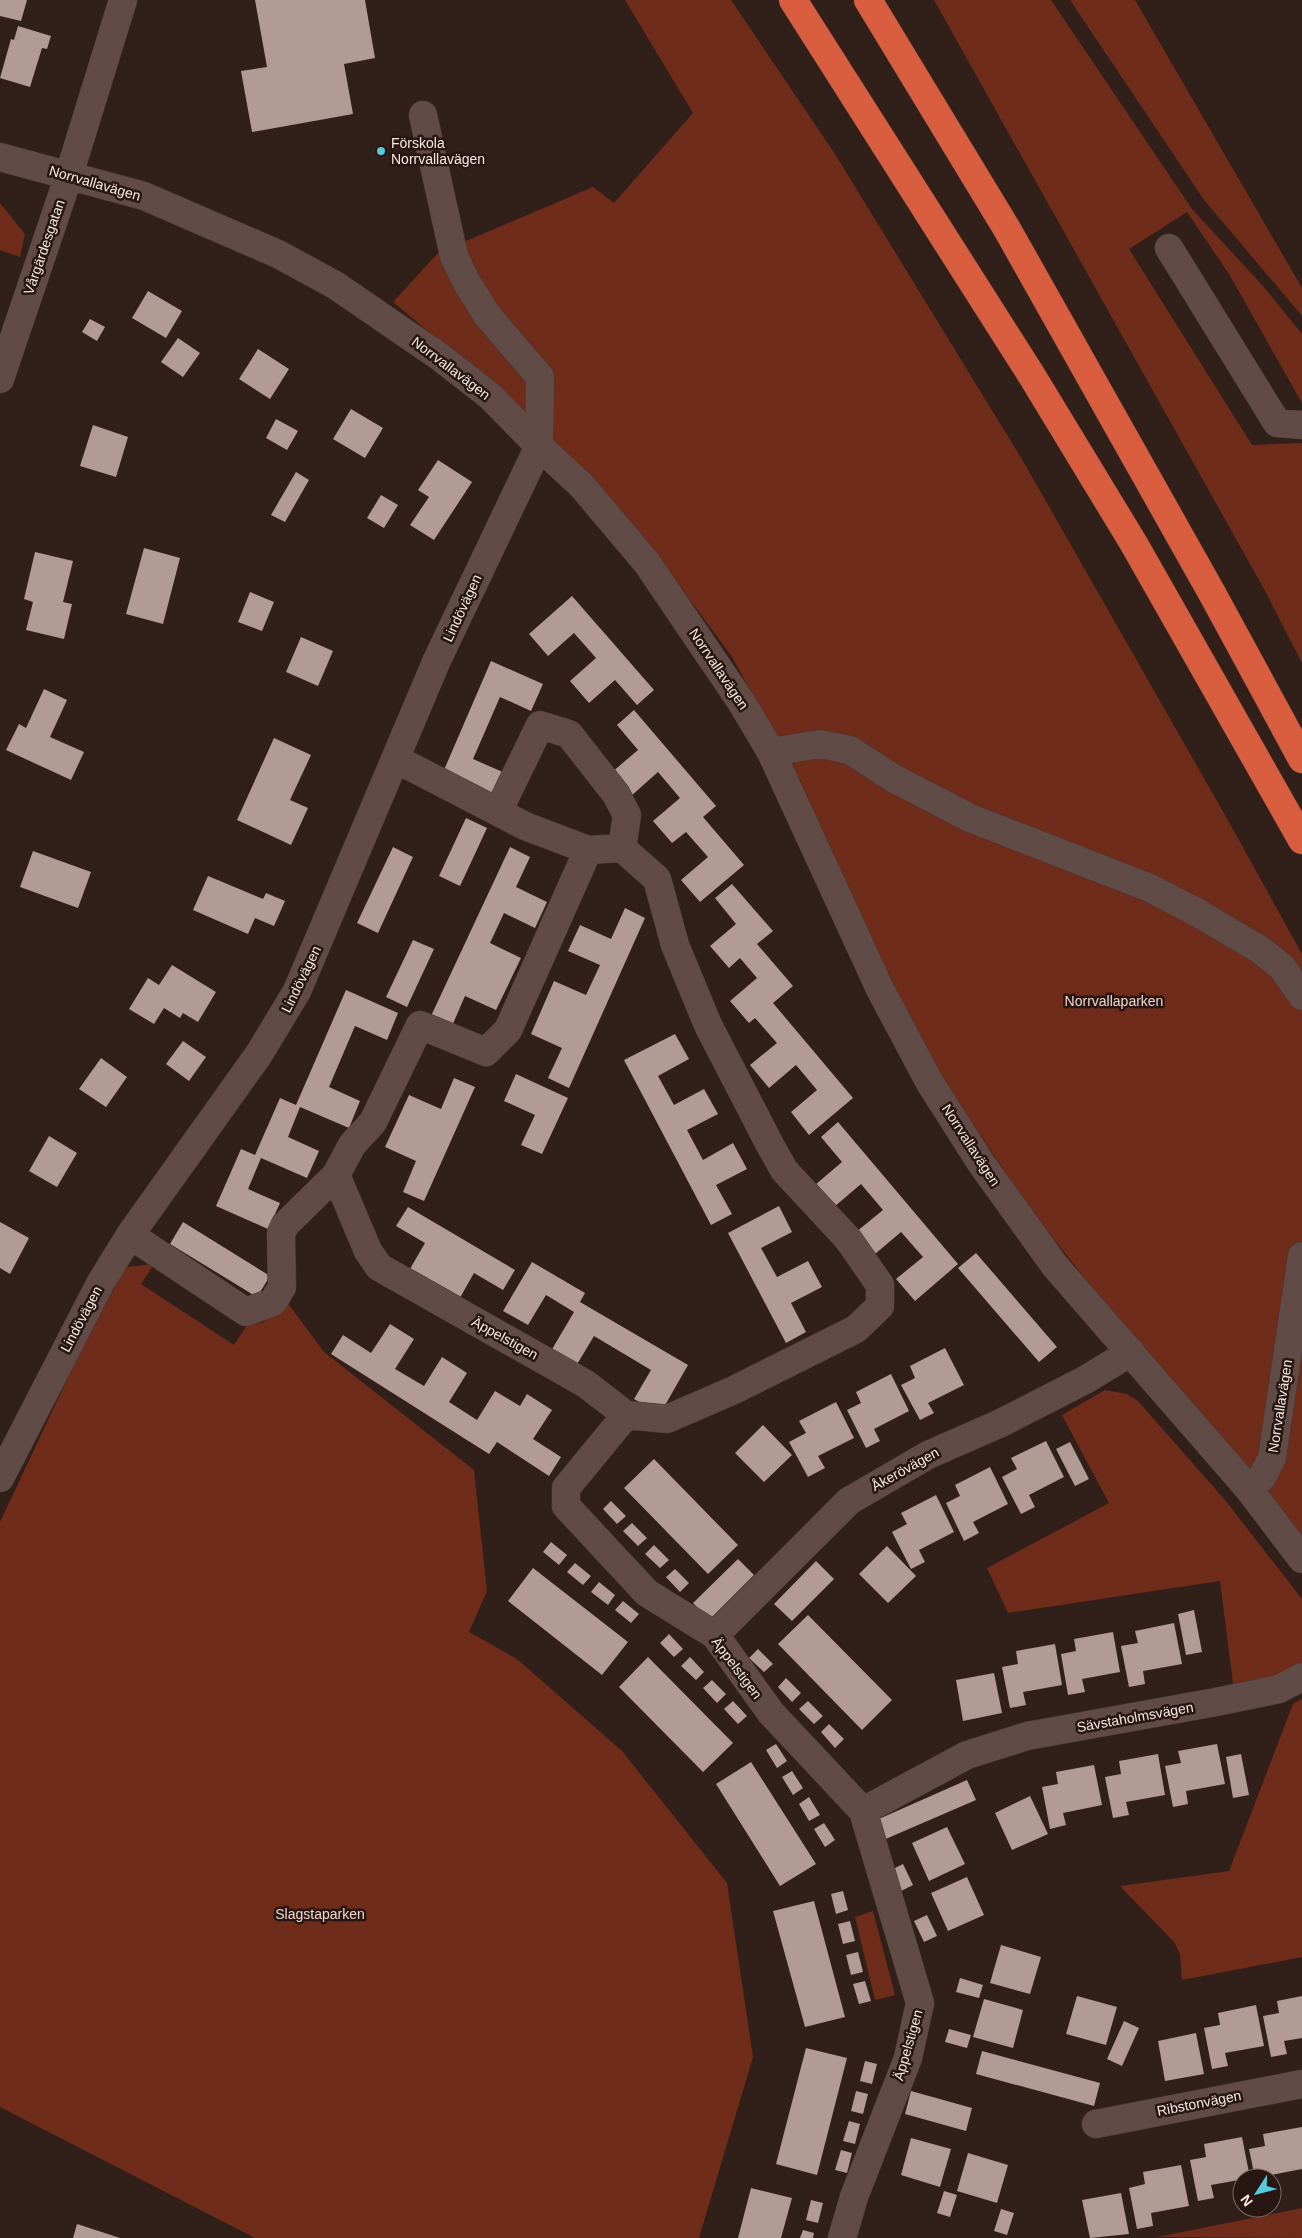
<svg xmlns="http://www.w3.org/2000/svg" width="1302" height="2238" viewBox="0 0 1302 2238" font-family="Helvetica,sans-serif">
<style>
.green{fill:#6f2c1b}
.building{fill:#b39b95}
.lines{fill:none;stroke-linecap:round;stroke-linejoin:round}
.minor-casing{stroke:#493936;stroke-width:29}
.highway-casing{stroke:#493936;stroke-width:29}
.minor{stroke:#604b46;stroke-width:28}
.highway{stroke:#d95d3f;stroke-width:28}
.poi-dot{fill:#55cadf;stroke:#271611;stroke-width:2}
.labels{text-anchor:middle;stroke-width:5;stroke-linejoin:round;paint-order:stroke}
.poi-label{font-size:14px;fill:#f5e8e4;stroke:#271611;text-anchor:start}
.street-label{font-size:14px;fill:#f5e8e4;stroke:#271611}
.park-label{font-size:14px;fill:#f0d5ce;stroke:#271611}
</style>
<rect width="100%" height="100%" fill="#311f1a"/>
<path class="green" d="M 625,0 L 731,0 L 835,154 L 1023,461 L 1229,822 L 1302,954 L 1302,1543 L 1133,1339 L 1029,1208 L 945,1082 L 875,953 L 801,782 L 732,657 L 660,559 L 516,405 L 393,302 L 438,253 L 593,187 L 614,203 L 693,113 Z
M 934,0 L 1051,0 L 1192,209 L 1263,286 L 1302,334 L 1302,403 L 1229,274 L 1187,212 L 1129,249 L 1252,445 L 1302,443 L 1302,663 L 1264,589 Z
M 1070,0 L 1135,0 L 1302,288 L 1302,316 L 1204,200 Z
M 0,203 L 25,234 L 20,257 L 0,250 Z
M 154,1264 L 141,1284 L 234,1345 L 247,1325 L 264,1322 L 284,1298 L 324,1352 L 474,1470 L 487,1591 L 469,1632 L 517,1659 L 622,1751 L 727,1883 L 753,2057 L 699,2238 L 255,2238 L 0,2107 L 0,1522 L 82,1348 L 126,1267 Z
M 1105,1390 L 1127,1394 L 1138,1401 L 1225,1500 L 1302,1599 L 1302,1665 L 1274,1683 L 1234,1691 L 1220,1581 L 1008,1613 L 987,1568 L 1109,1503 L 1062,1415 Z
M 1302,1699 L 1302,1957 L 1182,1980 L 1180,1954 L 1174,1942 L 1120,1886 L 1229,1871 L 1293,1704 Z
M 873,1911 L 895,1995 L 875,2000 L 855,1917 Z
M 1302,2208 L 1302,2238 L 1157,2237 Z"/>
<path class="building" d="M 0,0 L 27,0 L 21,21 L 0,16 Z
M 255,0 L 365,0 L 375,58 L 344,64 L 353,114 L 252,132 L 241,71 L 267,67 Z
M 18,26 L 51,36 L 47,49 L 42,48 L 30,87 L 0,78 L 11,39 L 14,40 Z
M 148,291 L 182,311 L 166,338 L 132,318 Z
M 90,319 L 105,327 L 97,341 L 82,332 Z
M 178,338 L 200,353 L 183,377 L 161,362 Z
M 258,349 L 289,369 L 270,399 L 239,379 Z
M 351,409 L 383,428 L 365,458 L 333,439 Z
M 276,419 L 298,431 L 287,450 L 266,438 Z
M 93,425 L 128,437 L 116,477 L 80,466 Z
M 438,460 L 472,482 L 434,540 L 410,525 L 429,497 L 418,490 Z
M 296,472 L 309,480 L 285,522 L 271,515 Z
M 381,495 L 398,505 L 384,528 L 367,518 Z
M 144,548 L 180,558 L 163,624 L 126,614 Z
M 35,552 L 73,561 L 63,602 L 72,604 L 64,639 L 26,630 L 33,602 L 24,599 Z
M 250,592 L 274,602 L 262,631 L 238,622 Z
M 572,596 L 654,690 L 637,705 L 615,680 L 589,703 L 570,681 L 596,658 L 574,633 L 548,656 L 529,634 Z
M 301,637 L 333,651 L 318,686 L 286,672 Z
M 491,661 L 543,684 L 531,711 L 500,697 L 473,759 L 505,773 L 493,800 L 441,777 Z
M 44,689 L 67,700 L 50,737 L 84,752 L 71,780 L 6,750 L 19,724 L 26,728 Z
M 634,710 L 716,806 L 703,817 L 744,865 L 700,902 L 681,880 L 708,857 L 686,832 L 672,843 L 653,821 L 680,798 L 658,772 L 631,796 L 611,773 L 638,750 L 617,725 Z
M 274,738 L 311,755 L 290,800 L 308,808 L 291,845 L 237,820 Z
M 466,818 L 487,828 L 460,886 L 439,876 Z
M 393,847 L 413,857 L 378,933 L 357,923 Z
M 510,847 L 530,857 L 516,887 L 547,902 L 535,928 L 504,913 L 490,943 L 521,958 L 496,1010 L 465,996 L 452,1026 L 431,1016 Z
M 33,851 L 91,872 L 78,908 L 20,887 Z
M 208,876 L 263,899 L 266,893 L 285,901 L 274,926 L 255,918 L 248,934 L 193,910 Z
M 732,884 L 773,931 L 757,944 L 793,986 L 773,1003 L 853,1098 L 809,1135 L 791,1112 L 817,1090 L 796,1065 L 769,1088 L 750,1065 L 777,1043 L 755,1018 L 749,1023 L 730,1001 L 757,978 L 740,958 L 729,968 L 710,946 L 736,924 L 715,898 Z
M 625,908 L 645,918 L 569,1088 L 548,1078 L 562,1048 L 531,1034 L 554,981 L 586,995 L 600,965 L 568,951 L 580,925 L 611,939 Z
M 413,940 L 434,949 L 407,1007 L 386,997 Z
M 172,965 L 216,992 L 198,1022 L 183,1013 L 180,1018 L 164,1008 L 154,1024 L 129,1009 L 148,978 L 159,985 Z
M 346,990 L 398,1013 L 387,1040 L 355,1026 L 329,1087 L 360,1101 L 349,1128 L 300,1107 L 288,1137 L 319,1151 L 307,1178 L 261,1158 L 248,1189 L 280,1203 L 268,1229 L 216,1206 L 241,1149 L 255,1155 L 280,1098 L 296,1105 Z
M 675,1034 L 689,1059 L 658,1076 L 674,1105 L 704,1089 L 718,1114 L 687,1130 L 703,1160 L 733,1143 L 747,1169 L 716,1185 L 732,1214 L 711,1225 L 624,1060 Z
M 183,1041 L 206,1057 L 189,1081 L 166,1064 Z
M 101,1058 L 127,1077 L 106,1107 L 79,1089 Z
M 516,1074 L 568,1098 L 542,1154 L 521,1145 L 535,1115 L 504,1101 Z
M 454,1078 L 475,1087 L 424,1201 L 403,1192 L 416,1161 L 385,1147 L 409,1095 L 441,1109 Z
M 838,1122 L 958,1264 L 915,1301 L 896,1279 L 923,1257 L 901,1232 L 875,1254 L 856,1232 L 883,1210 L 861,1184 L 834,1207 L 815,1185 L 842,1162 L 821,1137 Z
M 49,1136 L 77,1153 L 57,1187 L 29,1171 Z
M 779,1206 L 792,1232 L 761,1248 L 777,1277 L 808,1261 L 822,1287 L 791,1303 L 806,1332 L 786,1343 L 728,1233 Z
M 408,1207 L 515,1270 L 503,1290 L 474,1273 L 457,1303 L 407,1274 L 425,1243 L 396,1226 Z
M 0,1222 L 29,1238 L 10,1274 L 0,1268 Z
M 183,1222 L 270,1276 L 257,1297 L 170,1244 Z
M 976,1253 L 1057,1347 L 1039,1362 L 958,1268 Z
M 532,1262 L 585,1293 L 580,1302 L 688,1365 L 660,1414 L 634,1399 L 651,1370 L 594,1336 L 576,1366 L 551,1351 L 574,1312 L 546,1295 L 528,1325 L 503,1311 Z
M 390,1324 L 414,1339 L 395,1369 L 424,1386 L 442,1357 L 467,1373 L 449,1402 L 477,1420 L 495,1391 L 520,1406 L 527,1394 L 552,1410 L 533,1439 L 561,1457 L 549,1476 L 497,1442 L 489,1454 L 331,1354 L 343,1335 L 371,1353 Z
M 945,1348 L 964,1385 L 928,1403 L 934,1413 L 920,1420 L 901,1385 L 915,1378 L 910,1366 Z
M 891,1374 L 909,1411 L 874,1429 L 880,1441 L 866,1448 L 847,1410 L 861,1403 L 856,1392 Z
M 836,1402 L 854,1438 L 818,1456 L 825,1468 L 808,1477 L 789,1442 L 806,1433 L 799,1421 Z
M 763,1425 L 792,1455 L 764,1482 L 735,1453 Z
M 1046,1441 L 1064,1477 L 1029,1495 L 1035,1507 L 1021,1514 L 1002,1477 L 1017,1469 L 1011,1458 Z
M 1070,1442 L 1089,1479 L 1075,1486 L 1056,1449 Z
M 654,1459 L 738,1545 L 708,1574 L 624,1488 Z
M 990,1467 L 1008,1504 L 973,1522 L 979,1533 L 964,1541 L 946,1503 L 960,1496 L 955,1485 Z
M 936,1495 L 954,1532 L 919,1550 L 925,1562 L 911,1569 L 892,1532 L 907,1524 L 901,1513 Z
M 611,1501 L 626,1516 L 617,1524 L 603,1509 Z
M 632,1523 L 647,1538 L 638,1546 L 623,1531 Z
M 551,1542 L 567,1555 L 559,1565 L 543,1552 Z
M 654,1545 L 669,1560 L 660,1568 L 645,1554 Z
M 887,1546 L 916,1576 L 888,1603 L 859,1574 Z
M 738,1559 L 754,1575 L 709,1620 L 693,1603 Z
M 816,1561 L 834,1579 L 792,1621 L 774,1604 Z
M 575,1563 L 591,1576 L 583,1585 L 567,1572 Z
M 533,1568 L 628,1642 L 602,1675 L 508,1601 Z
M 675,1569 L 689,1583 L 680,1592 L 666,1577 Z
M 599,1582 L 615,1595 L 608,1605 L 591,1592 Z
M 623,1601 L 639,1614 L 631,1623 L 615,1610 Z
M 1194,1610 L 1202,1652 L 1186,1655 L 1178,1614 Z
M 808,1615 L 892,1700 L 862,1730 L 778,1644 Z
M 1174,1623 L 1182,1664 L 1143,1671 L 1145,1684 L 1129,1687 L 1121,1646 L 1138,1643 L 1135,1631 Z
M 1113,1632 L 1120,1672 L 1082,1679 L 1085,1692 L 1068,1695 L 1061,1654 L 1076,1651 L 1074,1639 Z
M 669,1634 L 683,1649 L 674,1657 L 660,1643 Z
M 1055,1644 L 1062,1685 L 1023,1692 L 1026,1705 L 1010,1708 L 1002,1667 L 1018,1664 L 1016,1651 Z
M 758,1649 L 773,1664 L 764,1672 L 749,1658 Z
M 648,1657 L 733,1743 L 703,1772 L 619,1687 Z
M 690,1657 L 704,1672 L 696,1680 L 681,1666 Z
M 994,1673 L 1002,1713 L 963,1721 L 956,1680 Z
M 786,1678 L 801,1693 L 792,1702 L 778,1687 Z
M 712,1680 L 726,1694 L 717,1703 L 703,1688 Z
M 733,1701 L 747,1716 L 738,1724 L 724,1709 Z
M 808,1701 L 823,1716 L 814,1724 L 799,1709 Z
M 829,1724 L 844,1739 L 835,1748 L 821,1732 Z
M 776,1744 L 787,1761 L 777,1768 L 766,1750 Z
M 1217,1744 L 1225,1784 L 1186,1791 L 1188,1804 L 1173,1807 L 1165,1766 L 1181,1763 L 1178,1751 Z
M 1158,1754 L 1165,1795 L 1126,1802 L 1129,1815 L 1113,1818 L 1105,1777 L 1121,1774 L 1119,1761 Z
M 1241,1754 L 1249,1795 L 1233,1798 L 1226,1757 Z
M 751,1762 L 816,1864 L 780,1886 L 716,1784 Z
M 1094,1765 L 1102,1805 L 1063,1813 L 1066,1825 L 1050,1829 L 1042,1787 L 1058,1784 L 1056,1772 Z
M 792,1771 L 803,1788 L 793,1795 L 782,1777 Z
M 967,1780 L 976,1800 L 881,1841 L 872,1822 Z
M 1030,1796 L 1048,1834 L 1012,1850 L 995,1813 Z
M 809,1797 L 820,1815 L 809,1821 L 799,1804 Z
M 824,1823 L 835,1840 L 825,1847 L 814,1829 Z
M 947,1827 L 965,1864 L 929,1881 L 912,1843 Z
M 903,1864 L 913,1885 L 901,1891 L 891,1870 Z
M 967,1877 L 984,1915 L 948,1931 L 931,1893 Z
M 843,1891 L 848,1910 L 836,1914 L 831,1894 Z
M 814,1901 L 845,2017 L 805,2027 L 773,1911 Z
M 927,1915 L 937,1936 L 924,1942 L 914,1921 Z
M 850,1921 L 855,1941 L 843,1944 L 838,1924 Z
M 1001,1945 L 1041,1957 L 1030,1994 L 990,1983 Z
M 858,1952 L 863,1972 L 851,1975 L 846,1955 Z
M 960,1978 L 983,1985 L 979,1998 L 956,1992 Z
M 865,1981 L 871,2001 L 859,2004 L 853,1984 Z
M 1077,1996 L 1117,2007 L 1106,2045 L 1066,2034 Z
M 1302,1996 L 1302,2038 L 1284,2041 L 1287,2054 L 1271,2057 L 1263,2016 L 1279,2013 L 1277,2001 Z
M 984,1999 L 1023,2010 L 1013,2048 L 973,2037 Z
M 1256,2005 L 1264,2046 L 1225,2053 L 1228,2066 L 1212,2069 L 1204,2028 L 1220,2025 L 1218,2013 Z
M 1124,2021 L 1139,2028 L 1122,2066 L 1107,2059 Z
M 949,2029 L 971,2035 L 967,2048 L 945,2042 Z
M 1196,2033 L 1204,2074 L 1165,2081 L 1158,2041 Z
M 806,2048 L 847,2058 L 817,2175 L 776,2164 Z
M 982,2051 L 1100,2083 L 1094,2106 L 976,2074 Z
M 865,2061 L 877,2064 L 872,2084 L 860,2081 Z
M 856,2091 L 868,2094 L 863,2114 L 851,2111 Z
M 911,2091 L 972,2108 L 966,2131 L 905,2114 Z
M 849,2121 L 860,2124 L 855,2144 L 843,2141 Z
M 1302,2127 L 1302,2169 L 1271,2175 L 1271,2178 L 1255,2178 L 1249,2149 L 1265,2146 L 1263,2134 Z
M 1242,2137 L 1250,2178 L 1211,2185 L 1214,2198 L 1198,2201 L 1190,2160 L 1206,2157 L 1204,2144 Z
M 911,2138 L 951,2149 L 940,2187 L 901,2175 Z
M 841,2150 L 852,2153 L 847,2173 L 835,2170 Z
M 968,2153 L 1008,2165 L 997,2203 L 957,2191 Z
M 1181,2165 L 1189,2206 L 1151,2213 L 1153,2226 L 1137,2229 L 1129,2188 L 1145,2184 L 1143,2172 Z
M 751,2188 L 792,2198 L 781,2238 L 738,2238 Z
M 944,2191 L 957,2195 L 950,2217 L 937,2213 Z
M 1121,2193 L 1129,2234 L 1090,2238 L 1082,2200 Z
M 811,2200 L 823,2203 L 818,2223 L 806,2220 Z
M 1001,2209 L 1014,2213 L 1007,2235 L 994,2231 Z
M 77,2224 L 120,2238 L 73,2238 Z
M 803,2230 L 814,2233 L 813,2238 L 800,2238 Z"/>
<g class="lines">
<g class="minor-casing">
<path id="minor" d="M 0,157 L 144,196 L 278,254 L 335,285 L 440,357 L 490,396 L 539,446 L 582,486 L 647,563 L 742,703 L 771,752 L 880,989 L 930,1083 L 981,1163 L 1055,1266 L 1248,1488 L 1302,1559
M 1169,248 L 1277,423 L 1302,425
M 0,379 L 69,175 L 123,0
M 771,752 L 820,744 L 850,750 L 893,778 L 970,818 L 1150,888 L 1198,913 L 1259,949 L 1282,967 L 1302,996
M 396,759 L 525,826 L 588,850 L 622,848 L 627,815 L 616,794 L 569,734 L 540,725 L 498,812
M 622,848 L 657,879 L 675,945 L 708,1025 L 769,1143 L 784,1170 L 848,1239 L 880,1285 L 880,1306 L 856,1329 L 734,1390 L 667,1419 L 626,1415
M 336,1175 L 368,1251 L 379,1267 L 586,1384 L 626,1415 L 566,1488 L 566,1506 L 647,1593 L 715,1635 L 771,1713 L 863,1811 L 920,2003 L 908,2058 L 854,2197 L 842,2238
M 130,1235 L 246,1312 L 273,1302 L 282,1287 L 281,1234 L 285,1225 L 336,1175 L 352,1145 L 373,1122 L 420,1025 L 486,1052 L 508,1030 L 588,850
M 0,1478 L 101,1282 L 130,1235 L 259,1054 L 297,991 L 437,660 L 539,446 L 540,377 L 487,315 L 467,283 L 454,256 L 423,115
M 1248,1488 L 1262,1477 L 1272,1458 L 1302,1256
M 715,1635 L 849,1501 L 928,1455 L 1001,1423 L 1085,1380 L 1131,1352
M 863,1811 L 967,1755 L 1027,1736 L 1216,1702 L 1279,1689 L 1302,1677
M 1096,2124 L 1302,2084"/>
</g>
<g class="highway-casing">
<path id="highway" d="M 793,0 L 1032,376 L 1134,544 L 1302,840
M 868,0 L 1007,229 L 1213,595 L 1302,759"/>
</g>
<use href="#minor" class="minor"/>
<use href="#highway" class="highway"/>
</g>
<circle class="poi-dot" cx="381" cy="151" r="5"/>
<g class="labels">
<g class="poi-label">
<text x="391" y="148">Förskola<tspan x="391" dy="16">Norrvallavägen</tspan></text>
</g>
<g class="street-label">
<text transform="translate(95 183) rotate(16)" y="5">Norrvallavägen</text>
<text transform="translate(44 247) rotate(-71)" y="5">Vårgärdesgatan</text>
<text transform="translate(451 368) rotate(37)" y="5">Norrvallavägen</text>
<text transform="translate(462 608) rotate(-65)" y="5">Lindövägen</text>
<text transform="translate(719 669) rotate(56)" y="5">Norrvallavägen</text>
<text transform="translate(301 979) rotate(-64)" y="5">Lindövägen</text>
<text transform="translate(971 1145) rotate(57)" y="5">Norrvallavägen</text>
<text transform="translate(81 1319) rotate(-62)" y="5">Lindövägen</text>
<text transform="translate(505 1338) rotate(29)" y="5">Äppelstigen</text>
<text transform="translate(1280 1406) rotate(-81)" y="5">Norrvallavägen</text>
<text transform="translate(905 1469) rotate(-29)" y="5">Åkerövägen</text>
<text transform="translate(737 1668) rotate(53)" y="5">Äppelstigen</text>
<text transform="translate(1135 1717) rotate(-10)" y="5">Sävstaholmsvägen</text>
<text transform="translate(908 2045) rotate(-74)" y="5">Äppelstigen</text>
<text transform="translate(1199 2103) rotate(-11)" y="5">Ribstonvägen</text>
</g>
<g class="park-label">
<text x="1114" y="1006">Norrvallaparken</text>
<text x="320" y="1919">Slagstaparken</text>
</g>
</g>
<g transform="translate(1257 2193) rotate(234)"><circle r="24" fill="#271611" stroke="#796a65"/>
<path d="M0-4L9 19L0 12L-9 19Z" fill="#55cadf"/>
<text y="-8" font-size="14" font-weight="bold" text-anchor="middle" fill="#f5e8e4">N</text>
</g>
</svg>
